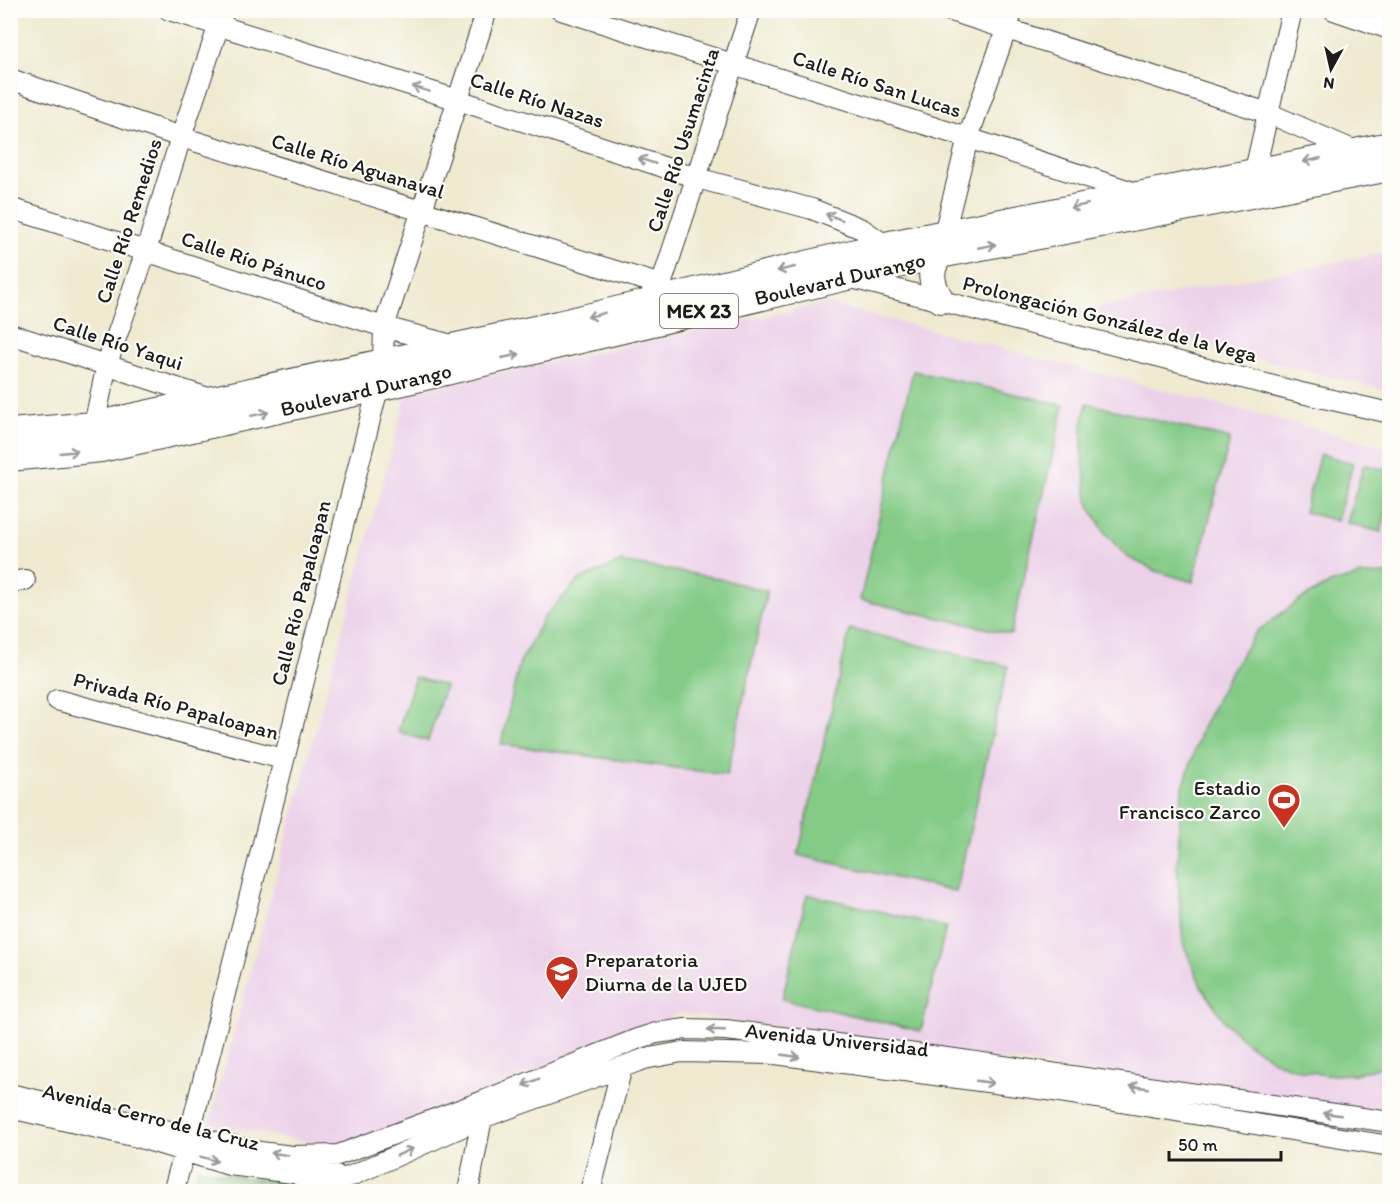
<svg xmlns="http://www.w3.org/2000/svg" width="1400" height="1202" viewBox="0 0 1400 1202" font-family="Itim,sans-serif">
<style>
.built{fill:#ecd1e9}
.green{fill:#83cb86;stroke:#507451;stroke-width:1.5}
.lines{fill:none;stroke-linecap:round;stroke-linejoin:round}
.minor-casing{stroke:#3c3b37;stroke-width:22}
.major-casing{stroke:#3c3b37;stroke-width:28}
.minor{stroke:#fff;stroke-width:20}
.major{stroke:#fff;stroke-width:26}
.oneway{stroke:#999}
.labels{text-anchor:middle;stroke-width:4.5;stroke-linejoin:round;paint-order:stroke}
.shield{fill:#fdfcf7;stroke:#605f5e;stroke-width:1.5}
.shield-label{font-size:20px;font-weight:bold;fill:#1c1c1c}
.street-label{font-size:21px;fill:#1c1c1c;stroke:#fdfcf7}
.poi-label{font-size:21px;fill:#1c1c1c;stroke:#fdfcf7;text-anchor:end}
</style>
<rect width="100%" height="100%" fill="#fdfcf7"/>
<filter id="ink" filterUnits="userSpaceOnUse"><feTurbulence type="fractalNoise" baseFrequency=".0167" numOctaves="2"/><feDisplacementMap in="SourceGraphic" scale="12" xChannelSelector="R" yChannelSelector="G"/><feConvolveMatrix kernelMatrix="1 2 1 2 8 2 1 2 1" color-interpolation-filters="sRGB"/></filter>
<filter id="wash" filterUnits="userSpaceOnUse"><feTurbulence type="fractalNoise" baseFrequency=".008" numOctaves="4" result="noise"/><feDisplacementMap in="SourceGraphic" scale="24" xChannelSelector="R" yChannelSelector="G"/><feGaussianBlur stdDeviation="1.35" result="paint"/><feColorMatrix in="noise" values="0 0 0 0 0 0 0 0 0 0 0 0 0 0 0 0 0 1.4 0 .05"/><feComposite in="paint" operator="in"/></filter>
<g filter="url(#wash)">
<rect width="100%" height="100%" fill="#efead0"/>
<path class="built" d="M 1389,252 L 1389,391 L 1070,313 Z
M 825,303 L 1389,448 L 1389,1116 L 680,1013 L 344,1148 L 209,1124 L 407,393 Z"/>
<path class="green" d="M 913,371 L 1064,405 L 1011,634 L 860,600 Z
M 1087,403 L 1230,439 L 1193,582 L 1156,571 L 1127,557 L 1106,534 L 1089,506 L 1082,454 L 1082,426 Z
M 1320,454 L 1353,463 L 1337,521 L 1304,512 Z
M 1364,464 L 1389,471 L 1389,500 L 1381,532 L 1347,523 Z
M 621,562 L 712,577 L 767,591 L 727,775 L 501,744 L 519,665 L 544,617 L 579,580 Z
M 1389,574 L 1389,1065 L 1355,1074 L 1326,1075 L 1304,1071 L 1279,1063 L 1248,1044 L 1225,1022 L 1201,986 L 1183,943 L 1177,867 L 1182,791 L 1201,730 L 1230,673 L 1256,632 L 1300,600 L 1329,584 L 1362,575 Z
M 850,629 L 1008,666 L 956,892 L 798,855 Z
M 415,677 L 445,686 L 428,741 L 398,732 Z
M 807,894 L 946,927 L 921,1031 L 782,999 Z
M 198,1168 L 240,1177 L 289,1183 L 290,1187 L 272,1191 L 192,1192 Z"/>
</g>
<g filter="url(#ink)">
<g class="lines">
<g class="minor-casing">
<path id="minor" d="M 169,10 L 458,100 L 697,178 L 812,209 L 862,229 L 885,245
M 561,10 L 968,138 L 1142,195
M 948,10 L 1268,113 L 1355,151
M 1334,10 L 1390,29
M 10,79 L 181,137 L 661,285 L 668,310
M 1252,183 L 1292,10
M 10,208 L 384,327 L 455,346
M 944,234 L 968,138 L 1013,10
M 848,277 L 1297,392 L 1390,413
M 661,285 L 751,10
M 10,334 L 211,399
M 98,437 L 94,425 L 107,364 L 146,251 L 181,137 L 224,10
M 10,582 L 25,580
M 57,700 L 283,759
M 10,1094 L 260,1152 L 292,1156 L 338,1155 L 483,1101 L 637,1039 L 656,1033 L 686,1029 L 726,1030 L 955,1059 L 1390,1122
M 10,1108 L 137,1137 L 229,1165 L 293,1173 L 336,1175
M 173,1192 L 189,1136 L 378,388 L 383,362 L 384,327 L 487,10
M 299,1192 L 351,1176 L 482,1118 L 595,1077 L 644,1059 L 682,1052 L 775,1054 L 950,1077 L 1047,1090 L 1390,1146
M 468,1192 L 482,1118
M 590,1192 L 622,1067"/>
</g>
<g class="major-casing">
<path id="major" d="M 940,255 C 928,271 931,283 941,300
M 10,432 L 94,425 L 558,324 L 885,245 L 1390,145
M 10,458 L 101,449 L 378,388 L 940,255 L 1390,168"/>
</g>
<use href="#minor" class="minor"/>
<use href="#major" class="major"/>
</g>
<defs><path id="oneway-shaft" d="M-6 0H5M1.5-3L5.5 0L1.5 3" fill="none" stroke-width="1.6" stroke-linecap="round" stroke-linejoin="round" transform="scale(1.5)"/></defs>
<g class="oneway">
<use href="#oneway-shaft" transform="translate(421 89) rotate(-163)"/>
<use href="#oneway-shaft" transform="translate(1312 160) rotate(168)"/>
<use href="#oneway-shaft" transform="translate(647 161) rotate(-162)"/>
<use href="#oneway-shaft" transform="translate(1079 206) rotate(168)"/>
<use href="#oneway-shaft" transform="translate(834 217) rotate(-160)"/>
<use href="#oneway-shaft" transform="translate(987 246) rotate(-11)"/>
<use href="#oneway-shaft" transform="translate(786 269) rotate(167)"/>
<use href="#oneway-shaft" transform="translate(596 315) rotate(166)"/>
<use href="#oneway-shaft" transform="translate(511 356) rotate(-13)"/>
<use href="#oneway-shaft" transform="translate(260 414) rotate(-12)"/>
<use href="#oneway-shaft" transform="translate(69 452) rotate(-6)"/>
<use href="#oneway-shaft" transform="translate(716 1030) rotate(-178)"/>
<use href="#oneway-shaft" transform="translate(791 1056) rotate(8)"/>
<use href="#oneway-shaft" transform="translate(531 1082) rotate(158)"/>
<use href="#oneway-shaft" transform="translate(985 1082) rotate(8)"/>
<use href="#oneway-shaft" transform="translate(1139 1087) rotate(-172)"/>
<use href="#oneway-shaft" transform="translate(1332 1114) rotate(-172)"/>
<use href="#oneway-shaft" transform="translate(405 1152) rotate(-24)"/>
<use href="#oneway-shaft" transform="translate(280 1154) rotate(-173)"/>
<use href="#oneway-shaft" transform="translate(209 1159) rotate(15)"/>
</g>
</g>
<defs>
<g id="stadium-pin" transform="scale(1.725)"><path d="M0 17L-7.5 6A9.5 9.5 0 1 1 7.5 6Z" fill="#c8321e" stroke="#fdfcf7"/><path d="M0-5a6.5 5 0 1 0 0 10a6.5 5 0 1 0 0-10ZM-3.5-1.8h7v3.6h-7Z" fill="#fff"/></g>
<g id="school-pin" transform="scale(1.725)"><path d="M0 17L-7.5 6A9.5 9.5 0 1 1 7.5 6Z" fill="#c8321e" stroke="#fdfcf7"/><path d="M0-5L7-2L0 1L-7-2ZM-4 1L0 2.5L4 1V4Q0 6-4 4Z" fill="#fff"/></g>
</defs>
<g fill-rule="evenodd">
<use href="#stadium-pin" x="1284" y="800"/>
<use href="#school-pin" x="562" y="972"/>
</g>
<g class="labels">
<rect class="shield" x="660" y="294" width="78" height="34" rx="4.5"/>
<g class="shield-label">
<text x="699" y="318">MEX 23</text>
</g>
<g class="street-label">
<text transform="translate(877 84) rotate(18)" y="7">Calle Río San Lucas</text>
<text transform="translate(537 100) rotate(18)" y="7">Calle Río Nazas</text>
<text transform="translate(683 140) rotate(-72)" y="7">Calle Río Usumacinta</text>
<text transform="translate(358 166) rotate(17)" y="7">Calle Río Aguanaval</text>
<text transform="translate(129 221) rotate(-72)" y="7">Calle Río Remedios</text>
<text transform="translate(254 261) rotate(18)" y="7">Calle Río Pánuco</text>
<text transform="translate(840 279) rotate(-13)" y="7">Boulevard Durango</text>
<text transform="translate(1110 319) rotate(14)" y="7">Prolongación González de la Vega</text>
<text transform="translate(118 343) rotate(18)" y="7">Calle Río Yaqui</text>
<text transform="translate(366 390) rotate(-13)" y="7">Boulevard Durango</text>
<text transform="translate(301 593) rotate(-76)" y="7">Calle Río Papaloapan</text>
<text transform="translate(176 706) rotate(15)" y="7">Privada Río Papaloapan</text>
<text transform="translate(837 1040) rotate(6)" y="7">Avenida Universidad</text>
<text transform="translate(151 1117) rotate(14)" y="7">Avenida Cerro de la Cruz</text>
</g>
<g class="poi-label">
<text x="1261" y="795">Estadio<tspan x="1261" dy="24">Francisco Zarco</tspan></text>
<text x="585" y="967" text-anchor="start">Preparatoria<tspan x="585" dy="24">Diurna de la UJED</tspan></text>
</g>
</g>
<rect width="1400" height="1202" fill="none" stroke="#fdfcf7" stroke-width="36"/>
<g transform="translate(1331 69) rotate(188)" stroke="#fdfcf7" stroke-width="4.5" paint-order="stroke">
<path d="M0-4.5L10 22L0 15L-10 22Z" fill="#1c1c1c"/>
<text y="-9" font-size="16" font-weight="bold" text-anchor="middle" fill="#1c1c1c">N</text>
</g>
<path d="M1169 1151v9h112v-9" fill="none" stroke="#1c1c1c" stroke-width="3"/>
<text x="1178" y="1151" font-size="18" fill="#1c1c1c" stroke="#fdfcf7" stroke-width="4.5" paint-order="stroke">50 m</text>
</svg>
